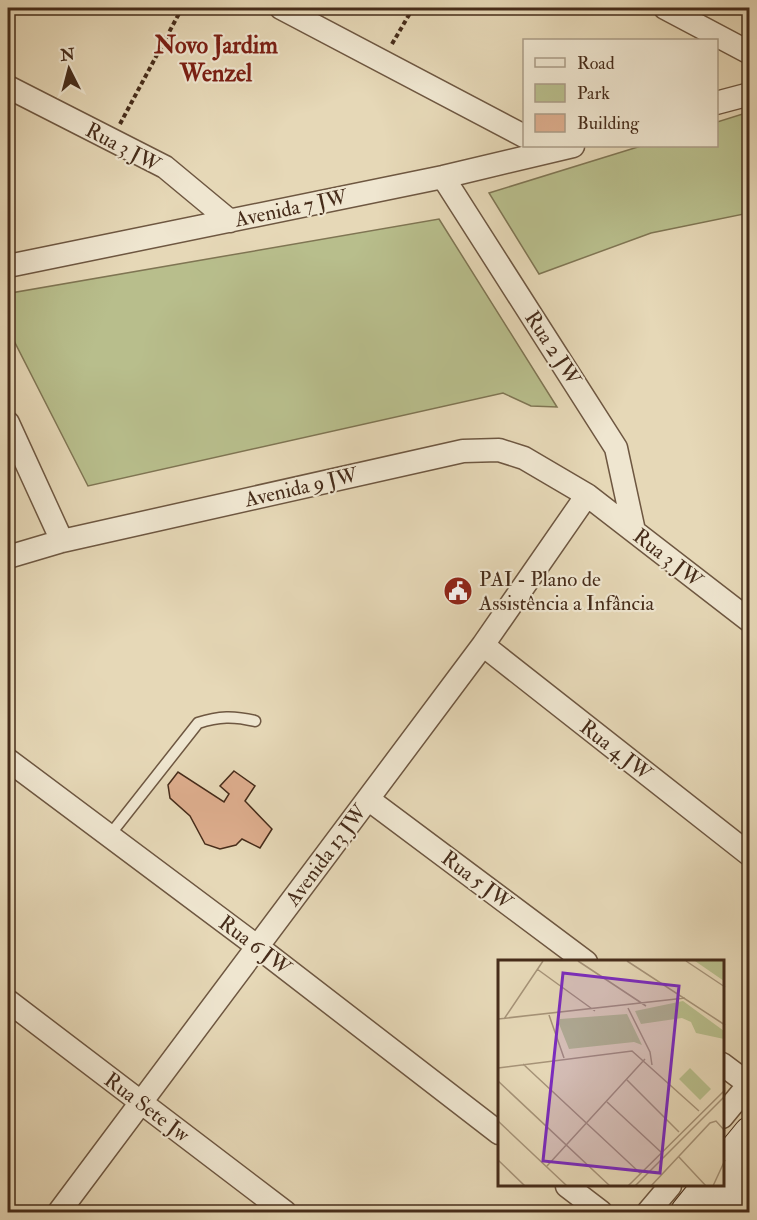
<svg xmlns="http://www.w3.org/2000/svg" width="757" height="1220" viewBox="0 0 757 1220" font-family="'IM FELL Double Pica',serif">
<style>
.green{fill:#b8be8c;stroke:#7f7553;stroke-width:1.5}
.building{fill:#ddad8d;stroke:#462c1a;stroke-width:1.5}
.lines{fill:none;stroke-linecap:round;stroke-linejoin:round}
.service-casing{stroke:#6e5741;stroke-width:13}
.minor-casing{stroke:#6e5741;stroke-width:25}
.secondary-casing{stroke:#462c1a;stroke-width:34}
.path{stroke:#462c1a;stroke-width:4;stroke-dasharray:4.5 3;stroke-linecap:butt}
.service{stroke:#efe6d0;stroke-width:10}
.minor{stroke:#efe6d0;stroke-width:22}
.secondary{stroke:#efe6d0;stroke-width:32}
.labels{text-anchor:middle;stroke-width:4.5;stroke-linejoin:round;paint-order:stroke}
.street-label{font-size:21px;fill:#462c1a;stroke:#efe6d0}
.poi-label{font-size:21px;fill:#462c1a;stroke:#efe6d0;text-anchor:start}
.quarter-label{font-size:24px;font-weight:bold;fill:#7a1f14;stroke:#efe6d0}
.inset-road{fill:none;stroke:#a69378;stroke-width:1.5}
.view{fill:#7b2cbf;fill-opacity:0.15;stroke:#7b2cbf;stroke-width:3}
.inset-edge{fill:none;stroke:#462c1a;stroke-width:3}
</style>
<rect width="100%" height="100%" fill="#e6d8b7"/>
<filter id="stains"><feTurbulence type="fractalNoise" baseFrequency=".00333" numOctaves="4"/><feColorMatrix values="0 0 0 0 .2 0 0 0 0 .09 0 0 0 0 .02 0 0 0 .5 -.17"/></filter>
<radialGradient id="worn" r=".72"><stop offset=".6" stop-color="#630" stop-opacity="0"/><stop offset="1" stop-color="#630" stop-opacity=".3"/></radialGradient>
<path class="green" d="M 749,112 L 749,213 L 651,233 L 539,274 L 489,193 L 641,146 L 716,146 L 717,122 Z
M 439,219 L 557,407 L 531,406 L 503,393 L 88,486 L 8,329 L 11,293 Z"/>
<path class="building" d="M 234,771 L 255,786 L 245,801 L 272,829 L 260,848 L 242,839 L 236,845 L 220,849 L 205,844 L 190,816 L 170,798 L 168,785 L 178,772 L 224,802 L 229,794 L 220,786 Z"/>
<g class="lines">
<g class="service-casing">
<path id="service" d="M 109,836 L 198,723 C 219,716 234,716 255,721"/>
</g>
<g class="minor-casing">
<path id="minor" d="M 281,8 L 524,136
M 665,8 L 750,53
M 8,87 L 165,167 L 230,221
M 716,103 L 750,94
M 443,177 L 616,448 L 634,531
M 8,266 L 443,177 L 573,146
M 8,423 L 62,541
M 8,557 L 62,541 L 463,451 L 499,450 L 524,458 L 587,495 L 750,621
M 483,645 L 750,855
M 8,760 L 258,947 L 499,1133
M 368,799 L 586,962
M 8,1001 L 285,1212
M 722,1064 L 750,1085
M 722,1117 L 750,1083
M 567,1186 L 601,1212
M 59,1212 L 483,645 L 587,495
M 648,1212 L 670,1186"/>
</g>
<g class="secondary-casing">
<path id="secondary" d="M 722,1167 L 750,1133
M 687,1212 L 708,1186
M 721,1212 L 750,1175"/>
</g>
<path class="path" d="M 392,44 L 413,8
M 120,124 L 182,8"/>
<use href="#service" class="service"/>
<use href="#minor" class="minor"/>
<use href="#secondary" class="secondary"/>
</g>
<defs>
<g id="civic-disc" transform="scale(1.5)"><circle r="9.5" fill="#8f2418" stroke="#efe6d0"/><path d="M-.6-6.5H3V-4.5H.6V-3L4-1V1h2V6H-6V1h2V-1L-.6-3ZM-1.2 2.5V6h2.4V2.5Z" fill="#fff"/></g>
</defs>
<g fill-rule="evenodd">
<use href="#civic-disc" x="458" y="591"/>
</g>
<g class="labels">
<g class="street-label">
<text transform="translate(123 147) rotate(28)" y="7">Rua 3 JW</text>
<text transform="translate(291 208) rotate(-12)" y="7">Avenida 7 JW</text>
<text transform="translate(553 348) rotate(57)" y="7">Rua 2 JW</text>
<text transform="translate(301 487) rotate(-13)" y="7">Avenida 9 JW</text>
<text transform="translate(668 558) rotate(38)" y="7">Rua 3 JW</text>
<text transform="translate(616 750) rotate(38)" y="7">Rua 4 JW</text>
<text transform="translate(326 855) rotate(-53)" y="7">Avenida 13 JW</text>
<text transform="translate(477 880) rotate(37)" y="7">Rua 5 JW</text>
<text transform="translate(255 945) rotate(37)" y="7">Rua 6 JW</text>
<text transform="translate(147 1107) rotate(37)" y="7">Rua Sete Jw</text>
</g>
<g class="poi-label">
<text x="479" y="586">PAI - Plano de<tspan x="479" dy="24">Assistência a Infância</tspan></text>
</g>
<g class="quarter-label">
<text x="216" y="53">Novo Jardim<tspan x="216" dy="28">Wenzel</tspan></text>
</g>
</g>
<g transform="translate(498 960)">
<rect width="226" height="226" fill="#e6d8b7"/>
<path d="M 197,1 L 226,1 L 226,21 ZM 185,41 L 226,71 L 226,79 L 198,73 L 193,62 L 184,58 L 143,64 L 137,51 ZM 129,54 L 144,85 L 136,82 L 71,89 L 61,64 L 62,59 ZM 192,108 L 213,129 L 202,140 L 181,119 Z" fill="#b8be8c"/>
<path class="inset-road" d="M 80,1 L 148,46M 129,1 L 227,65M 188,1 L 227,27M 39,9 L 97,51M 130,48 L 152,92 L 154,105M 51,55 L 66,98M 0,59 L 187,38M 6,59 L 45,1M 25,104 L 142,213M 0,108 L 134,91 L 201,151M 129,120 L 181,172M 0,121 L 112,226M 109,142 L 164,193M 0,161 L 69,226M 180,196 L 208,226M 0,200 L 27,226M 49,206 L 147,99M 130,226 L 227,130M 137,226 L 227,136M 153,226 L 212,163 L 218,161 L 227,171M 215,226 L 227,200"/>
<path class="view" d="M 65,13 L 181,26 L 162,213 L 45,201 Z"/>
<rect width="226" height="226" class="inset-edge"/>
</g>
<rect width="757" height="1220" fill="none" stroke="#e6d8b7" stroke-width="30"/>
<rect x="9" y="9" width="739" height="1202" fill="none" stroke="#462c1a" stroke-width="3"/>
<rect x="15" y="15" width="727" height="1190" fill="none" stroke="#462c1a" stroke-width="1.5"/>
<rect x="523" y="39" width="195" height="108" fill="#efe6d0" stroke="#ab9c87" stroke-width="1.5"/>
<rect x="535" y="58" width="30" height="9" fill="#efe6d0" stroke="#ab9c87" stroke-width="1.5"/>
<text x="577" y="69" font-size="18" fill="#462c1a">Road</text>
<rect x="535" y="84" width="30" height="18" fill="#b8be8c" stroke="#ab9c87" stroke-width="1.5"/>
<text x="577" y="99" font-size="18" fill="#462c1a">Park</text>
<rect x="535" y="114" width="30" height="18" fill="#ddad8d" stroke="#ab9c87" stroke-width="1.5"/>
<text x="577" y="129" font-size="18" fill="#462c1a">Building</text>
<g transform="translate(69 69) rotate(354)" stroke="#efe6d0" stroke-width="4.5" paint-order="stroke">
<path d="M0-4.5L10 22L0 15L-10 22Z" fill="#462c1a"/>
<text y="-9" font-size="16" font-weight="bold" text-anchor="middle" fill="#462c1a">N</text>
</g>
<rect width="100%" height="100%" filter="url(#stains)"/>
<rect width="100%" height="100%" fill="url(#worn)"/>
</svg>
